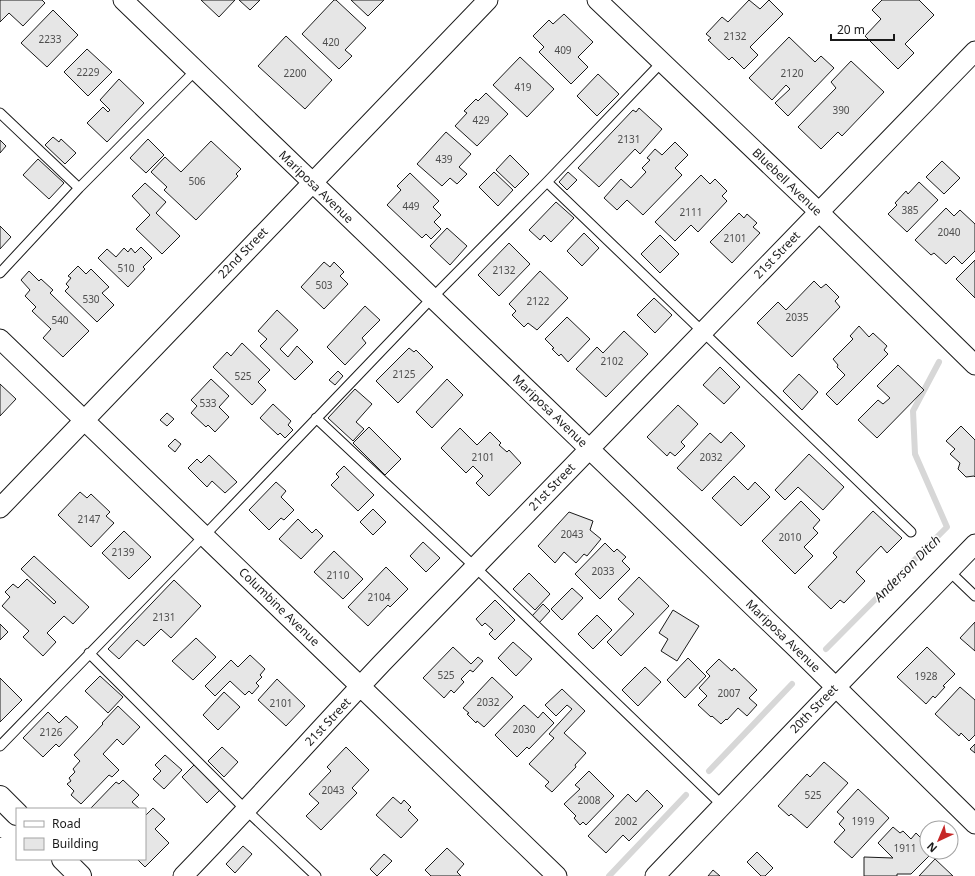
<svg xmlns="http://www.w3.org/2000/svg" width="975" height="876" viewBox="0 0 975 876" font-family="'Noto Sans',sans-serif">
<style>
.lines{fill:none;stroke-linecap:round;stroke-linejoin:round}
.stream{stroke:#d7d7d7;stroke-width:6}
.building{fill:#e6e6e6;stroke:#1a1a1a}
.service-casing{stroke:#1a1a1a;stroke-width:11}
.minor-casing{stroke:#1a1a1a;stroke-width:21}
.tertiary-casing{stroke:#1a1a1a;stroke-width:24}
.path{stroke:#5f5f5f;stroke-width:2.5;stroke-dasharray:3 2;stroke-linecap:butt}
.service{stroke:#fff;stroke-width:9}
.minor{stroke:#fff;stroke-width:19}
.tertiary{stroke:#fff;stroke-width:22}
.labels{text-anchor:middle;stroke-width:3;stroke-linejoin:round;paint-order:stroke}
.number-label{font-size:10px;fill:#4d4d4d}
.street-label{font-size:12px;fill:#1a1a1a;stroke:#fff}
.water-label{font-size:13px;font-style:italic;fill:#1a1a1a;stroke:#fff}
</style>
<rect width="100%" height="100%" fill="#fff"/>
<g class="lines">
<path class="stream" d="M 826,649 L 947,527 L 915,454 L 913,411 L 939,362
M 709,771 L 792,684
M 609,876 L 686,795"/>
</g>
<path class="building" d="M 0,0 L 42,0 L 45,3 L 23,26 L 9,13 L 0,22 Z
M 201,0 L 235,0 L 219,17 Z
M 239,0 L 260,0 L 250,10 Z
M 334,0 L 336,0 L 366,28 L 345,50 L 352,56 L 339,69 L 302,34 Z
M 351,0 L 384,0 L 368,16 Z
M 749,0 L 760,9 L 769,0 L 783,14 L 750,47 L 758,55 L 744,69 L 732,57 L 729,60 L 708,40 L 711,38 L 706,34 L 722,17 L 728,22 Z
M 882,0 L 919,0 L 934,15 L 905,44 L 914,53 L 898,69 L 865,36 L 881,19 L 872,10 Z
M 53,10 L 78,35 L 47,67 L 21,43 Z
M 564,14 L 593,42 L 578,57 L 588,67 L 571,84 L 539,52 L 544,47 L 533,36 L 549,20 L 553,24 Z
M 286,36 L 332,80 L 305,109 L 258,66 Z
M 789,37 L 815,62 L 821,56 L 834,68 L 788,116 L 775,103 L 790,89 L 786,85 L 772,100 L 749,78 Z
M 87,49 L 112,72 L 88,96 L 64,72 Z
M 520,57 L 554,89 L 527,117 L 493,85 Z
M 851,61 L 884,92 L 842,136 L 838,132 L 821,149 L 798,127 L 836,88 L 831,82 Z
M 598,74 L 619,94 L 597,116 L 577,96 Z
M 119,79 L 144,103 L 107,142 L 87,123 L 103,107 L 108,112 L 110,110 L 100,100 Z
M 486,93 L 508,114 L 477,146 L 455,126 L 467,113 L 464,111 L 476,99 L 478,101 Z
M 639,108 L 662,129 L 640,154 L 635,149 L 599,187 L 578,168 L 633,110 L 636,112 Z
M 446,132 L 471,154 L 459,167 L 467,174 L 457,184 L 450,178 L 442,186 L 417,164 Z
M 53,137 L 59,142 L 61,139 L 76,153 L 65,164 L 45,145 Z
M 148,139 L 164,155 L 146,173 L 130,158 Z
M 0,140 L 6,146 L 0,153 Z
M 211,141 L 241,169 L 236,174 L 238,176 L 196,220 L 164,190 L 167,187 L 151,172 L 165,157 L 181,172 Z
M 675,142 L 688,155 L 675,168 L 682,175 L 643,215 L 627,200 L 617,210 L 604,198 L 621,179 L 631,188 L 646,172 L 642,168 L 650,160 L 647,158 L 655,149 L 662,155 Z
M 510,155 L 529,174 L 515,188 L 496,170 Z
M 38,159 L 64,183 L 49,199 L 23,175 Z
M 942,161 L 960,178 L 944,194 L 926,177 Z
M 494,172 L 513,190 L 498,206 L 479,187 Z
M 568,172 L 577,180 L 567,190 L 559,182 Z
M 410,173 L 439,201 L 433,207 L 441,215 L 434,222 L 441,229 L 431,239 L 426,234 L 422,238 L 387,205 L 401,190 L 397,186 Z
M 701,175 L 710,184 L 715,179 L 727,191 L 722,196 L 727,201 L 698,232 L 691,225 L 675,241 L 655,222 Z
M 919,182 L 938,200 L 907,232 L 888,214 L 897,205 L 895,203 L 906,191 L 908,194 Z
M 145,183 L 166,202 L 156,213 L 180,236 L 162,254 L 136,229 L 150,215 L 132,196 Z
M 556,202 L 574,218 L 551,242 L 544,235 L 540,240 L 529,230 Z
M 946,208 L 954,216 L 960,210 L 975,224 L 975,251 L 962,264 L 954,256 L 946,264 L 934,253 L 931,255 L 915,240 Z
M 739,213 L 744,218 L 747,214 L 757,223 L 753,227 L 760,233 L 732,263 L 710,242 Z
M 0,226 L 11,237 L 0,249 Z
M 447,228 L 467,246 L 450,265 L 430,246 Z
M 584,233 L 599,248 L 582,266 L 567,251 Z
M 660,235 L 679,254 L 660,273 L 641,254 Z
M 509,243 L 530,264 L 499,296 L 478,275 Z
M 141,247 L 152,258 L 143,267 L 145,269 L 128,287 L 98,258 L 107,249 L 116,257 L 124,248 L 128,252 L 131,248 L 135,253 Z
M 975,260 L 975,298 L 956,279 Z
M 324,262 L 330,267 L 334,262 L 344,272 L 340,276 L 348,284 L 324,309 L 301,287 Z
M 78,266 L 86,274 L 91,269 L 109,287 L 102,293 L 114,305 L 97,322 L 65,291 L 69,287 L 66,284 L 71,278 L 68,276 Z
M 29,271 L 39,281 L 41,279 L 53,290 L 50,293 L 89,331 L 63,357 L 43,338 L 51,329 L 32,311 L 36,307 L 25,296 L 30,290 L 21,280 Z
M 540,271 L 568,298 L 537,330 L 528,323 L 524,327 L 512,315 L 516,311 L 509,304 Z
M 814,281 L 821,288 L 826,284 L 839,297 L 835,301 L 840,307 L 792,357 L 757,323 L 778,302 L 786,310 Z
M 654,298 L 672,315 L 655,333 L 637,315 Z
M 365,306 L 380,320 L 362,338 L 366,343 L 345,365 L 327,347 Z
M 277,310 L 298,330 L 280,349 L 288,357 L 297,346 L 313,362 L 295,380 L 260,346 L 267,339 L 258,331 Z
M 567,317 L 590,339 L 568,362 L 561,354 L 559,356 L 552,349 L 554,348 L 545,339 Z
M 859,326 L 869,337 L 873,333 L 887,346 L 884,350 L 888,354 L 837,405 L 826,394 L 845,375 L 837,367 L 838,365 L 833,359 L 853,339 L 850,336 Z
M 624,331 L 648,354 L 606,397 L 576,369 L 597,347 L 603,353 Z
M 242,343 L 270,370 L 258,382 L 266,390 L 252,405 L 213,367 L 227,352 L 231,356 Z
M 409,348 L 414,352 L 416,350 L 433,367 L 398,403 L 376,381 Z
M 898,365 L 924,390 L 877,438 L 858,420 L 878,400 L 883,404 L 890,398 L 877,386 Z
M 720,367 L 740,387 L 724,404 L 703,385 Z
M 338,371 L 343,376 L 335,385 L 329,380 Z
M 799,374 L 818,392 L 802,410 L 783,391 Z
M 211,379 L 229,396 L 219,407 L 229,417 L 215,432 L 208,425 L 206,427 L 191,413 L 197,406 L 191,400 Z
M 447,379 L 463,395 L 432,428 L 416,412 Z
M 0,384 L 16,399 L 0,416 Z
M 355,389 L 372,404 L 356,422 L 364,429 L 353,441 L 328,418 Z
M 273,404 L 291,421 L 288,425 L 293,430 L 285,438 L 280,433 L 278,435 L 260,418 Z
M 678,405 L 698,424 L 681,442 L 685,446 L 675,456 L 670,452 L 667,456 L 647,437 Z
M 167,413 L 174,419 L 167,426 L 160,420 Z
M 961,426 L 975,440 L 975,477 L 974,476 L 966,477 L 958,469 L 960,463 L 950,454 L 955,449 L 946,441 Z
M 369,427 L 401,459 L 385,475 L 353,443 Z
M 460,428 L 477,445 L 490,432 L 501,443 L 499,445 L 507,452 L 509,450 L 521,463 L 489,496 L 476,483 L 483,476 L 473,466 L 466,473 L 441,448 Z
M 731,432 L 745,446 L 702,491 L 677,468 L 710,433 L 721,443 Z
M 175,439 L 181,444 L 175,452 L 168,446 Z
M 809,454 L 844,487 L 823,510 L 798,487 L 785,500 L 775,490 Z
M 209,455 L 237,482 L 225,493 L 212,481 L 207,487 L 188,468 L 197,459 L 201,463 Z
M 344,466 L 374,495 L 358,511 L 331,485 L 339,477 L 336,474 Z
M 734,476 L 748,490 L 755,482 L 770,497 L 741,526 L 712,498 Z
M 276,482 L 286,491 L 281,497 L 294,510 L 284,520 L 281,518 L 269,530 L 249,510 Z
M 80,492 L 87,498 L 91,494 L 110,512 L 106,516 L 114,523 L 91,547 L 58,515 Z
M 801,501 L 820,520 L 813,528 L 818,533 L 804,547 L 813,556 L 795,574 L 762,541 Z
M 373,509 L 386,522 L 373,535 L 360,522 Z
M 873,511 L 902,538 L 887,553 L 881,546 L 856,572 L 865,581 L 844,603 L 840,600 L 831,609 L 808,587 L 837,557 L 833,553 Z
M 569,512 L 593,521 L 590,530 L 601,539 L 587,556 L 584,554 L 576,563 L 564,552 L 555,563 L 538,546 Z
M 298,519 L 312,533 L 316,529 L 323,536 L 301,559 L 279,539 Z
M 124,531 L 151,557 L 129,579 L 102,553 Z
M 423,542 L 440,558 L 426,572 L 410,556 Z
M 605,543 L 614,552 L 617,549 L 626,557 L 622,561 L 630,569 L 600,599 L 575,574 Z
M 334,551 L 363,579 L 343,599 L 314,572 Z
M 34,556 L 89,607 L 73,624 L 64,616 L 47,633 L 56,642 L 43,656 L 23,637 L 29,631 L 2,606 L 10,597 L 5,592 L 13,584 L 18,588 L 27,579 L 54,604 L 56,602 L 21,569 Z
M 386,567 L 408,589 L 390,607 L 388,605 L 368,626 L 348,607 Z
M 529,573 L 550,594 L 535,610 L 513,589 Z
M 639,577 L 669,606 L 621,656 L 607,642 L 634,614 L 618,599 Z
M 174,580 L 201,606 L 171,638 L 161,629 L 144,646 L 137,640 L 119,659 L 108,649 Z
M 572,588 L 583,598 L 562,620 L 551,609 Z
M 495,600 L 515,620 L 495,640 L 489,634 L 493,630 L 485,623 L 482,626 L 476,619 Z
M 543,604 L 550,611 L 539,623 L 532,616 Z
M 673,610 L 699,626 L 677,661 L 661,651 L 668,639 L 659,633 Z
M 597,615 L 612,630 L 593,649 L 578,634 Z
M 975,622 L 975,651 L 960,638 Z
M 0,624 L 8,632 L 0,640 Z
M 196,638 L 216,657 L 193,680 L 172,661 Z
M 513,642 L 532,659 L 516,676 L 498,658 Z
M 453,647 L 471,664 L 478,657 L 483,661 L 473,672 L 470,670 L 461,679 L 464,682 L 454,693 L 451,690 L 444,698 L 423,678 Z
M 927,647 L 955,674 L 943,686 L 945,687 L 935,698 L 933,696 L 926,704 L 897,677 Z
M 250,655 L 265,669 L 260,675 L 262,677 L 256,683 L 259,686 L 252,694 L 249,691 L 245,695 L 230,681 L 215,696 L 205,686 L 231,660 L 238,667 Z
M 688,658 L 706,676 L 685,698 L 667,680 Z
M 719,659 L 732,671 L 734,668 L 757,690 L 749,698 L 757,705 L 747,716 L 738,708 L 727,720 L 726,719 L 721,724 L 712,716 L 711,717 L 698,705 L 707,696 L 699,688 L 710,676 L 706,672 Z
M 645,667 L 661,682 L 638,706 L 622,690 Z
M 100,676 L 123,697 L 108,713 L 85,691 Z
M 492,677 L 513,697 L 484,727 L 477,721 L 476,723 L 467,714 L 469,713 L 463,708 Z
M 0,678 L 22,700 L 0,722 Z
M 277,679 L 305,706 L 286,726 L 258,700 Z
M 960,687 L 975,700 L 975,735 L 969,741 L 961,733 L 959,736 L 935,714 Z
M 562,689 L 585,711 L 564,733 L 586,753 L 575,765 L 576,767 L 552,792 L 545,786 L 549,782 L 529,764 L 554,738 L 549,734 L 572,709 L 567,705 L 556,716 L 545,705 Z
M 224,692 L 240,707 L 218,730 L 203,715 Z
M 524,705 L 538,718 L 543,712 L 554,723 L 529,749 L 527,747 L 517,757 L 495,735 Z
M 118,706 L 140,727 L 123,745 L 117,739 L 103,754 L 119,770 L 112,777 L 109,775 L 81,804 L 71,795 L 74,791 L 67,784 L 71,781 L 69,778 L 75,772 L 73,769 L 80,761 L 74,755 L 103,724 L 102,723 Z
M 48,712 L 59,723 L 66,716 L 78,727 L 59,747 L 56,744 L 43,757 L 23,738 Z
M 975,744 L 975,753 L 970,749 Z
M 222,747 L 238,762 L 224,777 L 208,761 Z
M 346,747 L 369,770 L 352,788 L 357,793 L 321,830 L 306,816 L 319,803 L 309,794 L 331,771 L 327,767 Z
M 165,755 L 182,770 L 164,789 L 153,779 L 161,771 L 155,765 Z
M 824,762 L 848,783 L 807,828 L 791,814 L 789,816 L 778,806 L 807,774 L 810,777 Z
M 194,765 L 220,790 L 207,803 L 182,777 Z
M 589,771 L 614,796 L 586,825 L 583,822 L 580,825 L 574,818 L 576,816 L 564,804 L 580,789 L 575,785 Z
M 123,780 L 139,795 L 132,802 L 140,809 L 90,809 L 116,782 L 119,784 Z
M 858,789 L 889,818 L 852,858 L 834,842 L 845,830 L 839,824 L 844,818 L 837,812 Z
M 647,790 L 663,806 L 629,841 L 623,835 L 606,853 L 588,836 L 628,794 L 636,802 Z
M 393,797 L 401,804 L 404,800 L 411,807 L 408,810 L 418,820 L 401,838 L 376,815 Z
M 153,808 L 165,819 L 155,829 L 169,843 L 145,867 L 137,859 L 145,859 L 145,816 Z
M 893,827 L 900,833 L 903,831 L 911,839 L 916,833 L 927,844 L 927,852 L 933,852 L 911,874 L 897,874 L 897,876 L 864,876 L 864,857 L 893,858 L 878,843 Z
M 243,846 L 252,854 L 235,873 L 226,864 Z
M 447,848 L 464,864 L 457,872 L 461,876 L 431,876 L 425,870 Z
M 757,852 L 773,868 L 765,876 L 761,876 L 747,862 Z
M 384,854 L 392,861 L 377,876 L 370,869 Z
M 935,859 L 953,876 L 919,876 Z
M 713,870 L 720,876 L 708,876 Z"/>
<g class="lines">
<g class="service-casing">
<path id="service" d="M 0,113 L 79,188
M 547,182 L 911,532
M 0,273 L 79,188 L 196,70
M 316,418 L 475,567 L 722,805
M 949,571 L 975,596
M 89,653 L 246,810 L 316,876
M 0,746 L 204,536 L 432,298 L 547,182 L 662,62"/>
</g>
<g class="minor-casing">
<path id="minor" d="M 123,0 L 796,648 L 975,824
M 597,0 L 819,212 L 975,365
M 0,339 L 557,876
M 0,508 L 488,0
M 183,876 C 251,806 316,733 383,662 C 580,458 778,255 975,51
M 655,876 L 836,687 L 975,544"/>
</g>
<g class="tertiary-casing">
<path id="tertiary" d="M 0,797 L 17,814
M 63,859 L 80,876"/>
</g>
<path class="path" d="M 0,838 L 0,837"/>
<use href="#service" class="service"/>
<use href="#minor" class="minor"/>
<use href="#tertiary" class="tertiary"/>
</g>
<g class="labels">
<g class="number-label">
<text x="735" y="40">2132</text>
<text x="50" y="43">2233</text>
<text x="331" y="46">420</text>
<text x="563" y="54">409</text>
<text x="88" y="76">2229</text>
<text x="295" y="77">2200</text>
<text x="792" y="77">2120</text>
<text x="523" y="91">419</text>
<text x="841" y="114">390</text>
<text x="481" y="124">429</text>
<text x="629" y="143">2131</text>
<text x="444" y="163">439</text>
<text x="197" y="185">506</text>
<text x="411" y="210">449</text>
<text x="910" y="214">385</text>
<text x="691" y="216">2111</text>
<text x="949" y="236">2040</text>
<text x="735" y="242">2101</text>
<text x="126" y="272">510</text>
<text x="504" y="274">2132</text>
<text x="324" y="289">503</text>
<text x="91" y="303">530</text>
<text x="538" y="305">2122</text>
<text x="797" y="321">2035</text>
<text x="60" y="324">540</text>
<text x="612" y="365">2102</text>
<text x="404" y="378">2125</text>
<text x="243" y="380">525</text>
<text x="208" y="407">533</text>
<text x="483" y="461">2101</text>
<text x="711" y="461">2032</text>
<text x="89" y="523">2147</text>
<text x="572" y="538">2043</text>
<text x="790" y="541">2010</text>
<text x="123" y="556">2139</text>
<text x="603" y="575">2033</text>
<text x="338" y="579">2110</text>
<text x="379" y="601">2104</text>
<text x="164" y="621">2131</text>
<text x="446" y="679">525</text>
<text x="926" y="680">1928</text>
<text x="729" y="697">2007</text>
<text x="488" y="706">2032</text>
<text x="281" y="707">2101</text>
<text x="524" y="733">2030</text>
<text x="51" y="736">2126</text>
<text x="333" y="794">2043</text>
<text x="813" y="799">525</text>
<text x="589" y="804">2008</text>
<text x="626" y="825">2002</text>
<text x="863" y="825">1919</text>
<text x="905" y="852">1911</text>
</g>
<g class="street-label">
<text transform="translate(787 182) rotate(44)" y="4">Bluebell Avenue</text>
<text transform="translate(316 187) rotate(44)" y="4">Mariposa Avenue</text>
<text transform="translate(243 253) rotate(-46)" y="4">22nd Street</text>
<text transform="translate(777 255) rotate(-46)" y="4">21st Street</text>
<text transform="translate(550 411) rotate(44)" y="4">Mariposa Avenue</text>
<text transform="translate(552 487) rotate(-46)" y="4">21st Street</text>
<text transform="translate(279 607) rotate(44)" y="4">Columbine Avenue</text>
<text transform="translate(783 636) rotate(44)" y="4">Mariposa Avenue</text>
<text transform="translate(814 709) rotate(-46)" y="4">20th Street</text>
<text transform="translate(328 722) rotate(-47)" y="4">21st Street</text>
</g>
<g class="water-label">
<text transform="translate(907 568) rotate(-45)" y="5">Anderson Ditch</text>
</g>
</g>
<rect x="16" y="808" width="130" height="52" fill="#ffffff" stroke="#a3a3a3"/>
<rect x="24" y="821" width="20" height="6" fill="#ffffff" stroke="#a3a3a3"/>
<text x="52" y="828" font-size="12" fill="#1a1a1a">Road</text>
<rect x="24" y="838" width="20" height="12" fill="#e6e6e6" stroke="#a3a3a3"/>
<text x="52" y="848" font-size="12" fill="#1a1a1a">Building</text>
<g transform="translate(939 840) rotate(224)"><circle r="19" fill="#ffffff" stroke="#a3a3a3"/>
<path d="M0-3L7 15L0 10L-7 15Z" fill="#c62828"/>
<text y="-6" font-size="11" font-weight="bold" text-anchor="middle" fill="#1a1a1a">N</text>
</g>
<path d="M831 34v6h63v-6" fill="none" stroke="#1a1a1a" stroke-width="2"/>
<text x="837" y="34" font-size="12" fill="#1a1a1a" stroke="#ffffff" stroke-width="3" paint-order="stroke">20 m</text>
</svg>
